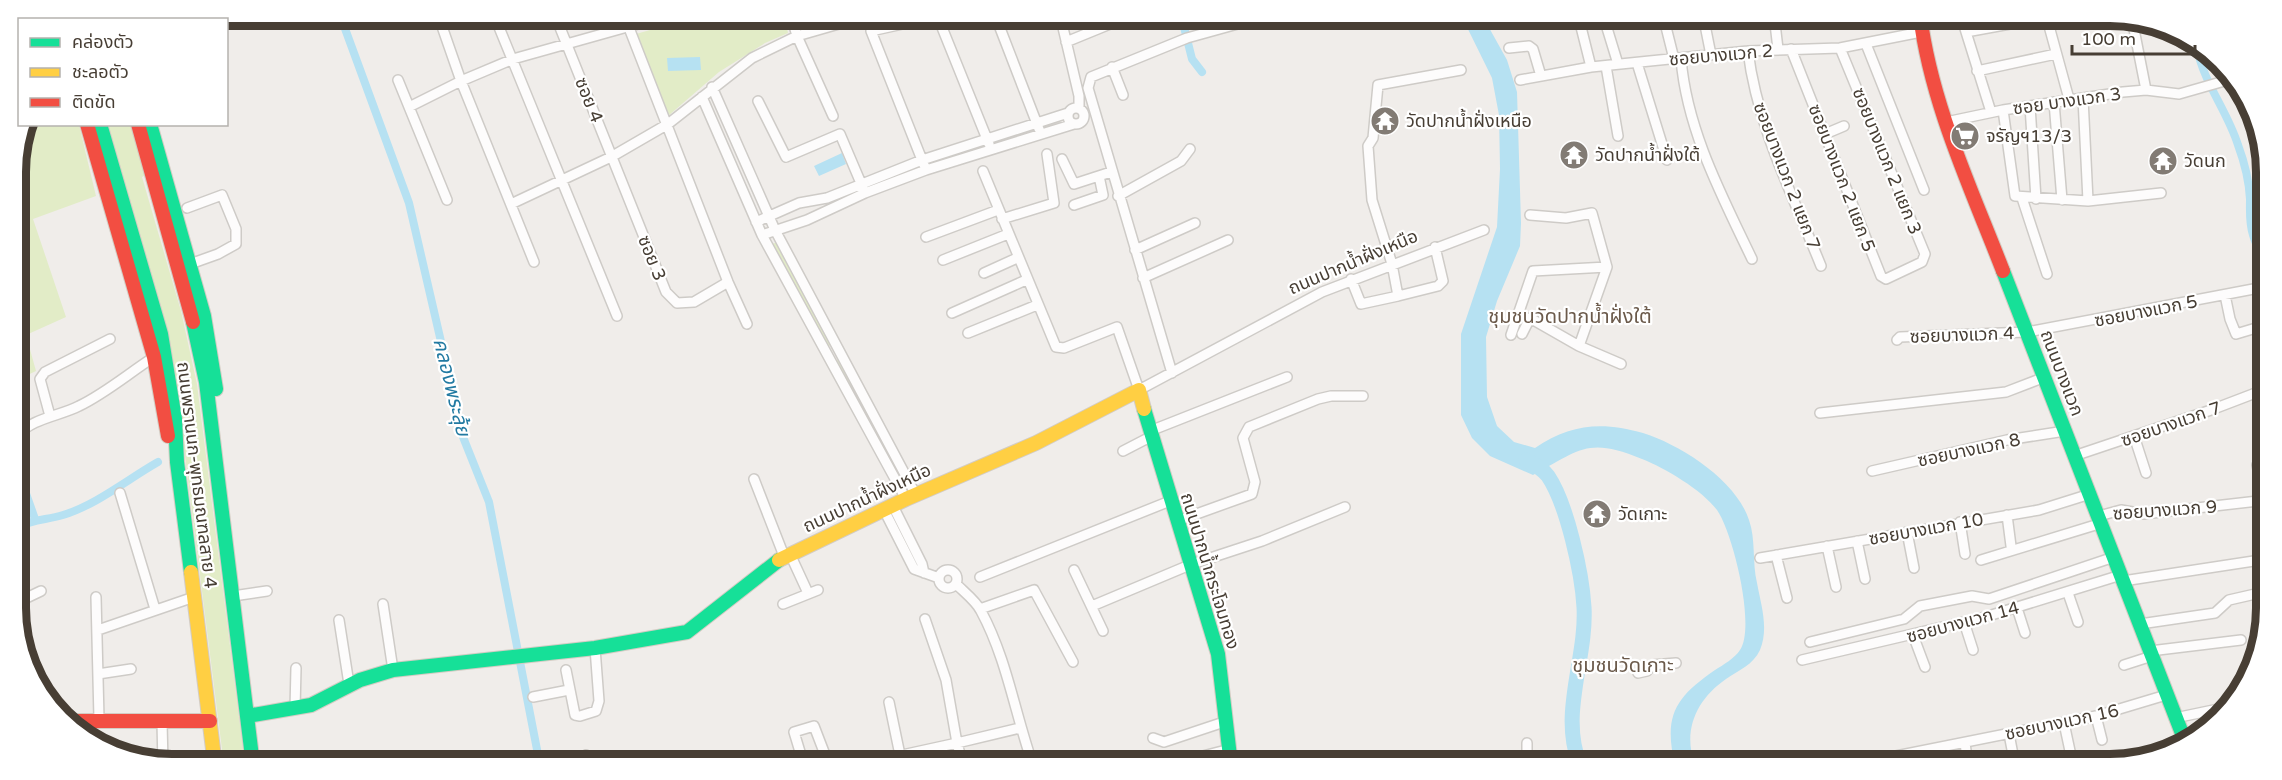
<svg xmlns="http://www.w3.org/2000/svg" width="2282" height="780" viewBox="0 0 2282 780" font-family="'Varela Round','Noto Sans Thai',sans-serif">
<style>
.green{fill:#e2ecc7}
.water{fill:#b6e1f2}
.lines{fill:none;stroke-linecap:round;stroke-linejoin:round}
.canal{stroke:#b6e1f2;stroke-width:8}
.river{stroke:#b6e1f2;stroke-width:15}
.street-casing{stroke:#cecbc7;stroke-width:12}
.fast-casing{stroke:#d3ccc3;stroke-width:16}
.slow-casing{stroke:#d3ccc3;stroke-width:16}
.jam-casing{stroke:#d3ccc3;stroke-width:16}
.street{stroke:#fdfcfc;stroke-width:9}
.fast{stroke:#16e098;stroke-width:14}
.slow{stroke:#ffcf43;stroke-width:14}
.jam{stroke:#f24e42;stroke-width:14}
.labels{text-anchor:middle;stroke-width:4.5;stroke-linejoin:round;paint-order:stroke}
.street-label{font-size:18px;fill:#473e34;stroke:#fff}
.poi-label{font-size:18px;fill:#473e34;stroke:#fff;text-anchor:start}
.neighbourhood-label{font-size:20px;fill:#6b5a4b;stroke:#fff}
.water-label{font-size:20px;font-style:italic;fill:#227aa2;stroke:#fff}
.rim{fill:none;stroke:#473e34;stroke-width:8}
</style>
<rect width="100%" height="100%" fill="#f0edea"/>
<path class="green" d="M 689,15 L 784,15 L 788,33 L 765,43 L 719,72 L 668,116 L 636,34 L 664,26 Z
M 25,125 L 79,125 L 96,196 L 33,219 L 66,317 L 26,335 L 36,371 L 17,380 L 17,375 L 25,373 L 30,368 L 21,347 L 16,324 L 15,161 Z
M 91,125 L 145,125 L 158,169 L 142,177 L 181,311 L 197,384 L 245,765 L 224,765 L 180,417 Z
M 778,242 L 834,342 L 828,347 L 769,245 Z
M 841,357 L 888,446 L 882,449 L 836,361 Z"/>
<path class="water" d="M 1461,15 L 1482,15 L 1507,60 L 1517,92 L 1521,223 L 1520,246 L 1497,301 L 1486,337 L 1487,397 L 1497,426 L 1514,442 L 1535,448 C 1570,424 1602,421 1643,433 C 1681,445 1736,480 1749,520 C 1756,540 1752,562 1757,583 C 1761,605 1769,628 1760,650 C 1753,665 1739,670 1726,679 C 1697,699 1682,730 1695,765 L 1675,765 C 1663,715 1676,697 1715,670 C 1723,665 1735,658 1740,650 C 1756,627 1733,533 1717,510 C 1702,490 1665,468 1642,459 C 1588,437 1581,449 1533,475 L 1490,456 L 1472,438 L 1461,415 L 1461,334 L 1497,227 L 1500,169 L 1499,115 L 1492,78 Z
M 700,57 L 701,70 L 668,71 L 667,58 Z
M 842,153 L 846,164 L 819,176 L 814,166 Z
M 16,324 L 21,347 L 30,368 L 17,375 Z"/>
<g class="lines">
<path class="canal" d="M 340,15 L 409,203 L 463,437 L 489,502 L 540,765
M 1181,15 L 1192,59 L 1202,72
M 2197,48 C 2204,84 2227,110 2238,145 C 2244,161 2249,181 2250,199 C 2250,211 2249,223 2253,235 C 2256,245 2261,255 2266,265
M 17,468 L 35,519
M 17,527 C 35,519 46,520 63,515 C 96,505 128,479 158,462"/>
<path class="river" d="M 1526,460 C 1534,464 1542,468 1548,476 C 1567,504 1582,573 1584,607 C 1587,659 1559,714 1580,765"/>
<g class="street-casing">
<path id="street" d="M 438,15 L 461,81 L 534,262
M 494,15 L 617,316
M 555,15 L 666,292 L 677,303 L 694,302 L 728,282
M 624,15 L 728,282 L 747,324
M 791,15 L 797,36 L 833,116
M 937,15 L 989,144
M 995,15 L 1039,129
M 1060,15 L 1079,96 L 1079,108
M 1578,15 L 1591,67
M 1603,15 L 1618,64
M 1663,15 L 1674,59
M 1703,15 L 1711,55
M 1774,15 L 1778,49
M 1961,15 L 1966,32 L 2059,15
M 2046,15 L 2069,99
M 1920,17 L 1941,15
M 2132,19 L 2146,90
M 172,20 L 174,15
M 1966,32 L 1991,112
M 1066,42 L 1132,15
M 1866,44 L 1924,190
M 1509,48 L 1529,46 L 1533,49 L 1541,76
M 1791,49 L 1881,276 L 1886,279 L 1922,262 L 1925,254 L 1840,48
M 1748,51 C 1757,126 1793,196 1821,266
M 1681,59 C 1687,130 1721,194 1752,259
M 1637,63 L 1667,160
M 1606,66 L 1618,136
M 1112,67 L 1123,95
M 1977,71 L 2056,54
M 398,80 L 447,200
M 1520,80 L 1591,67 L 1748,51 L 1840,48 L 1921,32
M 2224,80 L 2229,84 L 2235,84
M 712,87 L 775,230 L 916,495
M 702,97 L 762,235 L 906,499
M 2083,98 L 2088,201
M 758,101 L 786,157 L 840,134 L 863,188
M 2054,102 L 2062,200
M 2030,106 L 2036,199
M 409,107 L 461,81 L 513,59 L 670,15
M1068 116a8 8 0 1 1 16 0a8 8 0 1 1-16 0Z
M 2003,110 L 2015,196 L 2088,201 L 2161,193
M 1946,122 L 2003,110 L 2123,92 L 2146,90 L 2179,94 L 2221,82
M 1825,134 L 1844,126
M 1062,159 L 1074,184 L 1111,172
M 924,165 L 871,31 L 943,15
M 983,171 L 1056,347 L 1064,348 L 1117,327 L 1139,390 L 1322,292 L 1484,230
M 1118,196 L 1181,161 L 1190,149
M 2022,198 L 2047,274
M 511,204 L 611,157 L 668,124 L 752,58 L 797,36 L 870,15
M 1074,205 L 1103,195 L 1099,176
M 187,208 L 222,195 L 236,229 L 236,244 L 218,254 L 190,264
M 1530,215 L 1566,218 L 1592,213 L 1607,267
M 1002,219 L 1054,203 L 1047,154
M 756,222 L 799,203 L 827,198 L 922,160 L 1068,113
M 762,235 L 807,220 L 865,193 L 926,170 L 1074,124
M 926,237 L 998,210
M 1135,250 L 1195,223
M 943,260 L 1008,234
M 984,273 L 1017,258
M 1143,278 L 1228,240
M 1351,279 L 1361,304 L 1398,296 L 1392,264 L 1372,200 L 1368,146 L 1373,138 L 1378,85 L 1461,70
M 2225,295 L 2230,319 L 2236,334 L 2266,325
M 1398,296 L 1438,286 L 1443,281 L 1435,247
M 952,313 L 1026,280
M 968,333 L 1037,305
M 1522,334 L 1530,318 L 1579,346
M 1511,335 L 1533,271 L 1607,267 L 1579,346 L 1621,364
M 1897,340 L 1900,337 L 2027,332 L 2264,287
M 1172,373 L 1088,88 L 1091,77 L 1187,38 L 1252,20
M 1820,413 L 2006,392 L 2045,377
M 50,416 L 40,379 L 45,372 L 110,339
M 1150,431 L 1287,377
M 17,436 C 32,418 60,416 79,406 C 106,393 129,373 154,357
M 2134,436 L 2146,473
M 1123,451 L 1152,436
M 2074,456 L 2211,410 L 2266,389
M 2257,465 L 2265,501
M 1872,471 L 2007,440 L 2065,431
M 754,479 L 784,556
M 120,493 L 155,609
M 893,506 L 922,564 L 924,573
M 884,510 L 914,569 L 939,578
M 2007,515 L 2011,546
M 2099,516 L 2121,510 L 2144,514 L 2267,500
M 1177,521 L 1252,494 L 1255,482 L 1243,438 L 1249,427 L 1318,399 L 1331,396 L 1363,396
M 1960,522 L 1965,554
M 1907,532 L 1914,568
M 1857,541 L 1865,579
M 1827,546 L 1836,587
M 790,554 L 808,593
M 1776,555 L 1787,598
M 1760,558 L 2039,510 L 2090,494
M 1981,560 L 2102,523
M939 579a9 9 0 1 1 18 0a9 9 0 1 1-18 0Z
M 1074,570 L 1103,631
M 980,577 L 1170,501
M 2123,581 L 2267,559
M 956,584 C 964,592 976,601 981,611 C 1007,659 1015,714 1033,765
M 2068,593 L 2078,622
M 233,596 L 267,591
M 96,597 L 99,719
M 18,602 L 41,591
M 383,604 L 393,670
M 783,604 L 818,590
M 1092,606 L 1192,564 L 1262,541 L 1345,507
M 2017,608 L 2025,633
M 980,609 L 1034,590 L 1073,662
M 2266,613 L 2266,614
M 339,620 L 349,684
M 1964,622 L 1973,650
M 2140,624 L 2215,613 L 2229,600 L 2264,592
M 98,630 L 194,597
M 1913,635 L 1925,667
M 1810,642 L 1904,619 L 1920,606 L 1972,596 L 1989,599 L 2114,557
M 2150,651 L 2241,640
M 1802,660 L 1985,617 L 2121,575
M 2124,665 L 2152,656
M 566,670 L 575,715 L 580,716 L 596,711 L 599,701 L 595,648
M 1638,673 L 1647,671 L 1652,665 L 1676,663
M 98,674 L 131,669
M 533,697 L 569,690
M 889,702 L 900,755
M 295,709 L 296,668
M 2096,716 L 2102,740
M 2175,718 L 2223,708
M 162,722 L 163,764
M 2064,723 L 2073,765
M 86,733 L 86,719
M 2009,734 L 2015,765
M 1153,738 L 1164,742 L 1227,721
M 1527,743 L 1527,765
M 1965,743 L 1968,765
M 586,755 L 588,765
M 804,765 L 794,732 L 814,726 L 829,765
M 895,765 L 893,757 L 957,743 L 946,680 L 925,619
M 963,765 L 957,743 L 1020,728
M 1168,765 L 1230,749
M 1851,765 L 2096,716 L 2166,695"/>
</g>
<g class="fast-casing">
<path id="fast" d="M 100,124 L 161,334 L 175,419 L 177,462 L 191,572
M 150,124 L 204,316 L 216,389
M 2003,271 L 2185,741
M 193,322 L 206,382 L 253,765
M 1144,409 L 1218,654 L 1231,765
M 247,716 L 311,705 L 360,680 L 393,670 L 595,648 L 687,632 L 779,560"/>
</g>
<g class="slow-casing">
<path id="slow" d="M 779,560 L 906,499 L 1036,443 L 1139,390 L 1144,409
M 191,572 L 215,765"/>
</g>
<g class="jam-casing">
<path id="jam" d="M 1920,15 C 1931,104 1971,188 2003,271
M 87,124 L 154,357 L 168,436
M 138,124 L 193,322
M 67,721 L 210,721"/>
</g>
<use href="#street" class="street"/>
<use href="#fast" class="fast"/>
<use href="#slow" class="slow"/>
<use href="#jam" class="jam"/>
</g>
<defs>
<g id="temple-disc" transform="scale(1.5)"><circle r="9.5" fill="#827b74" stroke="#fff"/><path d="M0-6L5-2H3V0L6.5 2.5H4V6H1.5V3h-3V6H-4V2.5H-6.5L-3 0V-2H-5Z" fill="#fff"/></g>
<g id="supermarket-disc" transform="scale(1.5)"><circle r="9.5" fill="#827b74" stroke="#fff"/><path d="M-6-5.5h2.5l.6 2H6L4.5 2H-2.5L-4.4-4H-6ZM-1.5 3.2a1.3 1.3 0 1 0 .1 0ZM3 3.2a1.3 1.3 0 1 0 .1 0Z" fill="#fff"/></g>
</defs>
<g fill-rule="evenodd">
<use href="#temple-disc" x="1385" y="121"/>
<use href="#supermarket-disc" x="1965" y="136"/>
<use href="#temple-disc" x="1574" y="155"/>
<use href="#temple-disc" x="2163" y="161"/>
<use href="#temple-disc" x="1597" y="514"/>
</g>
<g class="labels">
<g class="street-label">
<text transform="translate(1721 55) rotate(-5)" y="6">ซอยบางแวก 2</text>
<text transform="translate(589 100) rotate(68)" y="6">ซอย 4</text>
<text transform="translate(2067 101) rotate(-8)" y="6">ซอย บางแวก 3</text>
<text transform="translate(1887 161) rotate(68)" y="6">ซอยบางแวก 2 แยก 3</text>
<text transform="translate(1787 176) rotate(69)" y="6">ซอยบางแวก 2 แยก 7</text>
<text transform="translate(1842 178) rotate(69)" y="6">ซอยบางแวก 2 แยก 5</text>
<text transform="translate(652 258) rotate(68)" y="6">ซอย 3</text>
<text transform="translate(1353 262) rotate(-23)" y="6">ถนนปากน้ำฝั่งเหนือ</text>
<text transform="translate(2146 311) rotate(-11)" y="6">ซอยบางแวก 5</text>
<text transform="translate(1962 335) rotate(-2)" y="6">ซอยบางแวก 4</text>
<text transform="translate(2062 373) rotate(69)" y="6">ถนนบางแวก</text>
<text transform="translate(2171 424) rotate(-19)" y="6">ซอยบางแวก 7</text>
<text transform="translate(1969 450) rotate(-12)" y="6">ซอยบางแวก 8</text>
<text transform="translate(197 475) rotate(83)" y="6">ถนนพรานนก-พุทธมณฑลสาย 4</text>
<text transform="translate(867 498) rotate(-25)" y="6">ถนนปากน้ำฝั่งเหนือ</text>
<text transform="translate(2165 510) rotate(-4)" y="6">ซอยบางแวก 9</text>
<text transform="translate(1926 529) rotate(-10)" y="6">ซอยบางแวก 10</text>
<text transform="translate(1210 571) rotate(73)" y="6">ถนนปากน้ำกระโจมทอง</text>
<text transform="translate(1963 622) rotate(-15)" y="6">ซอยบางแวก 14</text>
<text transform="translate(2062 722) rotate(-12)" y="6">ซอยบางแวก 16</text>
</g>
<g class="poi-label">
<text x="1406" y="127">วัดปากน้ำฝั่งเหนือ</text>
<text x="1986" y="142">จรัญฯ13/3</text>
<text x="1595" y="161">วัดปากน้ำฝั่งใต้</text>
<text x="2184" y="167">วัดนก</text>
<text x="1618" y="520">วัดเกาะ</text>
</g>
<g class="neighbourhood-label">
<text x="1570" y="323">ชุมชนวัดปากน้ำฝั่งใต้</text>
<text x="1623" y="672">ชุมชนวัดเกาะ</text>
</g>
<g class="water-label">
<text transform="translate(452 387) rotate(76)" y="7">คลองพระลุ้ย</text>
</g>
</g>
<path d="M0 0H2282V780H0ZM172 26H2110A146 146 0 0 1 2256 172V608A146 146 0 0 1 2110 754H172A146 146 0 0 1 26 608V172A146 146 0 0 1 172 26Z" fill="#fff" fill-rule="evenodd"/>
<path class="rim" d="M172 26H2110A146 146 0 0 1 2256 172V608A146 146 0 0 1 2110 754H172A146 146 0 0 1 26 608V172A146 146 0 0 1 172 26Z"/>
<rect x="18" y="18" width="210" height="108" fill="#ffffff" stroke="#b5b2ae" stroke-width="1.5"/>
<rect x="30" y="38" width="30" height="9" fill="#16e098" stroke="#b5b2ae" stroke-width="1.5"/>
<text x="72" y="48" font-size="18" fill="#473e34">คล่องตัว</text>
<rect x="30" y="68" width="30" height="9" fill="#ffcf43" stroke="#b5b2ae" stroke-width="1.5"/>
<text x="72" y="78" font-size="18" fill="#473e34">ชะลอตัว</text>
<rect x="30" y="98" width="30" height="9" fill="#f24e42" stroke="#b5b2ae" stroke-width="1.5"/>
<text x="72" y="108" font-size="18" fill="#473e34">ติดขัด</text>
<path d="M2072 45v9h123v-9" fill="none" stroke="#473e34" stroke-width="3"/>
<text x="2081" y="45" font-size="18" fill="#473e34" stroke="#ffffff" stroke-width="4.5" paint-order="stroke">100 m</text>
</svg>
